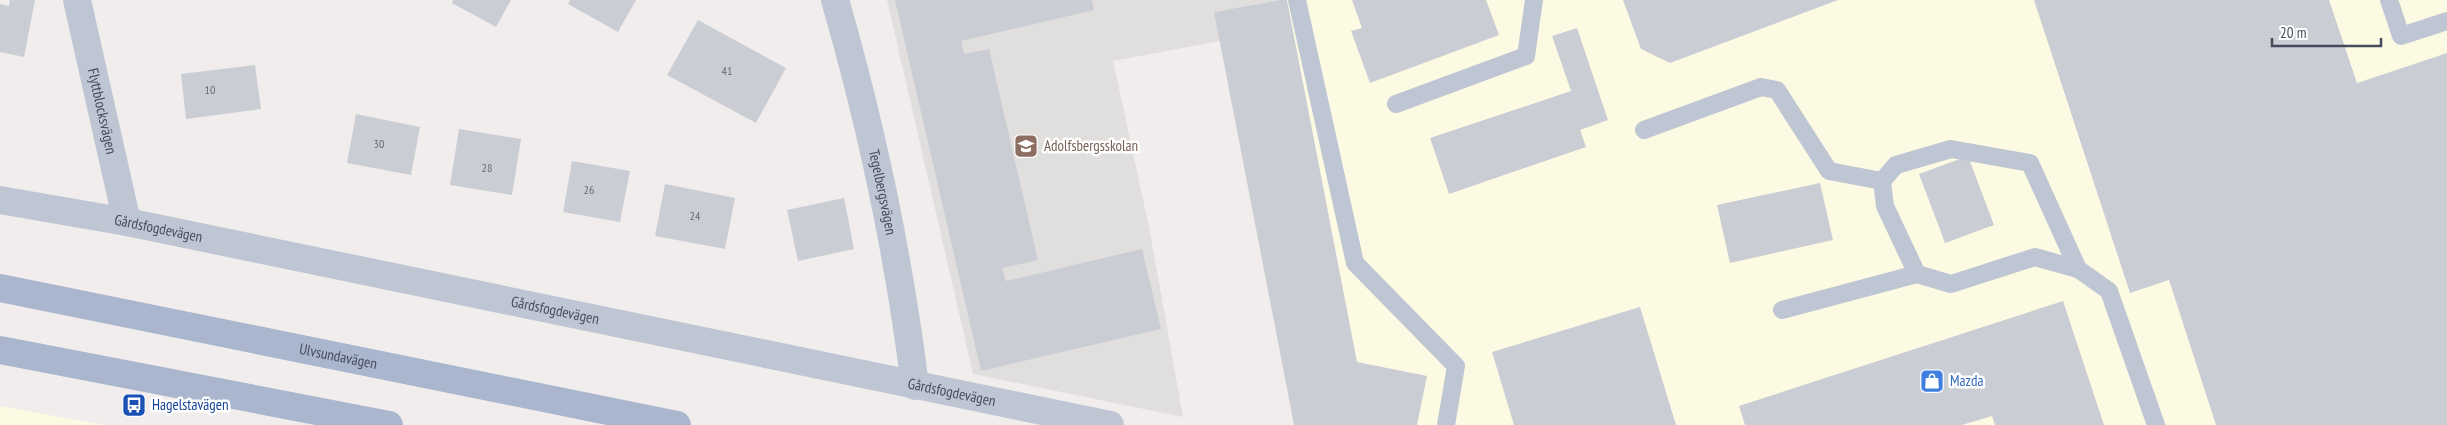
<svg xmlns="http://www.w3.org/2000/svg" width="2447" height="425" viewBox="0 0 2447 425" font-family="'PT Sans Narrow',sans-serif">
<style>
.commercial{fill:#fdfae3}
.education{fill:#e1dede}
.building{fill:#cbcdd5}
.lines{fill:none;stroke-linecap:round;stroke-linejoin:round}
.service{stroke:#bfc6d3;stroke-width:18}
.minor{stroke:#bfc6d3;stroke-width:28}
.primary{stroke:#aab6ce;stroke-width:28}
.labels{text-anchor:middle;stroke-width:5;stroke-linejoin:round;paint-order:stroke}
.number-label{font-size:12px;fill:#666c7a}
.street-label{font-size:15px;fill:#444c5b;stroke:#fff}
.education-label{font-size:15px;fill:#785e54;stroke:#fff;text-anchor:start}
.shop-label{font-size:15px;fill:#366cbe;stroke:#fff;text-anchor:start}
.transit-label{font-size:15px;fill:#164399;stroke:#fff;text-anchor:start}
</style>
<rect width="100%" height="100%" fill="#f0edec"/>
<path class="commercial" d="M 1280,0 L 2447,0 L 2447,425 L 1294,425 L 1214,12 Z
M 0,406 L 104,425 L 0,425 Z"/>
<path class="education" d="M 887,0 L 1280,0 L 1215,12 L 1220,41 L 1113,61 L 1150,232 L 1183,417 L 973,374 Z"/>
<path class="building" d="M 10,0 L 35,0 L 24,57 L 0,52 L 0,4 L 9,6 Z
M 453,0 L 511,0 L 496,27 L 452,3 Z
M 570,0 L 636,0 L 618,32 L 568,4 Z
M 895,0 L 1092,0 L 1094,10 L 961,41 L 964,54 L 989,49 L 1038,260 L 1002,268 L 1006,281 L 1142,249 L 1161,329 L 981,371 Z
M 1280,0 L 1287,0 L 1357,362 L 1427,376 L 1417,425 L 1294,425 L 1214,12 Z
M 1352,0 L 1486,0 L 1499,35 L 1370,83 L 1351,31 L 1362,28 Z
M 1623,0 L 1838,0 L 1670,63 L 1641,49 Z
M 2034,0 L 2329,0 L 2357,83 L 2447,53 L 2447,425 L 2216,425 L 2169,280 L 2130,293 Z
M 698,20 L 786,68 L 756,123 L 667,75 Z
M 1577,28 L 1608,120 L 1580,130 L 1586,147 L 1449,194 L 1430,138 L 1571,91 L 1552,36 Z
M 255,65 L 261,109 L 186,119 L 181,74 Z
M 356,114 L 420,127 L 411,175 L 347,163 Z
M 459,129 L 521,139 L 512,195 L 450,185 Z
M 1968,156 L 1994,225 L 1945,243 L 1919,174 Z
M 572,161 L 630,171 L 620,222 L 563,212 Z
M 1820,183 L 1833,240 L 1730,263 L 1717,205 Z
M 665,184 L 735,198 L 725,249 L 655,236 Z
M 844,198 L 854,249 L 798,261 L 787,210 Z
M 2063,301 L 2104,425 L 1995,425 L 1992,416 L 1962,425 L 1745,425 L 1739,406 Z
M 1640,307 L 1676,425 L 1514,425 L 1492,352 Z"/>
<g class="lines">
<path class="service" d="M 1297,0 L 1355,263 L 1456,366 L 1446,425
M 2389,0 L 2401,36 L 2447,21
M 1396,104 L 1526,56 L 1534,0
M 1644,130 L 1761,87 L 1777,90 L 1829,171 L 1882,181
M 1917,274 L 1951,284 L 2035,257 L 2078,269
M 1782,310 L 1917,274 L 1885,206 L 1882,181 L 1896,165 L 1951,149 L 2030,163 L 2078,269 L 2109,291 L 2156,425"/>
<g class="minor">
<path id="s1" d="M 77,0 L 127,222"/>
<path id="s2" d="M 835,0 C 871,125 899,256 915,386"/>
<path id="s3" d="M 0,200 L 127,222 L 1110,425"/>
</g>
<g class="primary">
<path id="s4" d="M 0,288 L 677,425"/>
<path d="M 0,350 L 389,425"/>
</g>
</g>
<defs>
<g id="school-square" transform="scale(1.25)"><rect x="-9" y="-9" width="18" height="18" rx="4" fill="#8d6e63" stroke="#fff"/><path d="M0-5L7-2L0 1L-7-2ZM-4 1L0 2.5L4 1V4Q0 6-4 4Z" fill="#fff"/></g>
<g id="shop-square" transform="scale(1.25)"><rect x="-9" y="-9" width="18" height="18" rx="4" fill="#3f7fe0" stroke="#fff"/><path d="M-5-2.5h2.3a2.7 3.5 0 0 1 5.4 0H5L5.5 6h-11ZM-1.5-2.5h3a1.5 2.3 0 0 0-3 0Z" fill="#fff"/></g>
<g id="bus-square" transform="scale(1.25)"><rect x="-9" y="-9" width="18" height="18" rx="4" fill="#1a4fb4" stroke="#fff"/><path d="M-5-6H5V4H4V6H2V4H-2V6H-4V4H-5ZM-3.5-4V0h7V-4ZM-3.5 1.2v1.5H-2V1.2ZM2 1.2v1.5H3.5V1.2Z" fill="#fff"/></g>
</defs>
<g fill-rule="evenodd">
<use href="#school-square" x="1026" y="146"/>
<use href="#shop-square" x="1932" y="381"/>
<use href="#bus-square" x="134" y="405"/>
</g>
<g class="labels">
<g class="number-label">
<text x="727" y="75">41</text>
<text x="210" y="94">10</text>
<text x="379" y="148">30</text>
<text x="487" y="172">28</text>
<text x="589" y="194">26</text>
<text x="695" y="220">24</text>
</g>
<g class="street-label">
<text dy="5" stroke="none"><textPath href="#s1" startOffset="114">Flyttblocksvägen</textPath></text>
<text dy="5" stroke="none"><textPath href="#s2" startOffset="198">Tegelbergsvägen</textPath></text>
<text dy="5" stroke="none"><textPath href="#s3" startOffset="161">Gårdsfogdevägen</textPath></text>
<text dy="5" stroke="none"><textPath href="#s3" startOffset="566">Gårdsfogdevägen</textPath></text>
<text dy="5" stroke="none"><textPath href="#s4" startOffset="345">Ulvsundavägen</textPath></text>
<text dy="5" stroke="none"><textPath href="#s3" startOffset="971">Gårdsfogdevägen</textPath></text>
</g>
<g class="education-label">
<text x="1044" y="151">Adolfsbergsskolan</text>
</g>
<g class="shop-label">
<text x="1950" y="386">Mazda</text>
</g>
<g class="transit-label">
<text x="152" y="410">Hagelstavägen</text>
</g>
</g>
<path d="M2272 38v8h109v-8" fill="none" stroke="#444c5b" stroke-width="2.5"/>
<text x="2280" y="38" font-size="15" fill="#444c5b" stroke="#ffffff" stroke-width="4" paint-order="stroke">20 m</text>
</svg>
